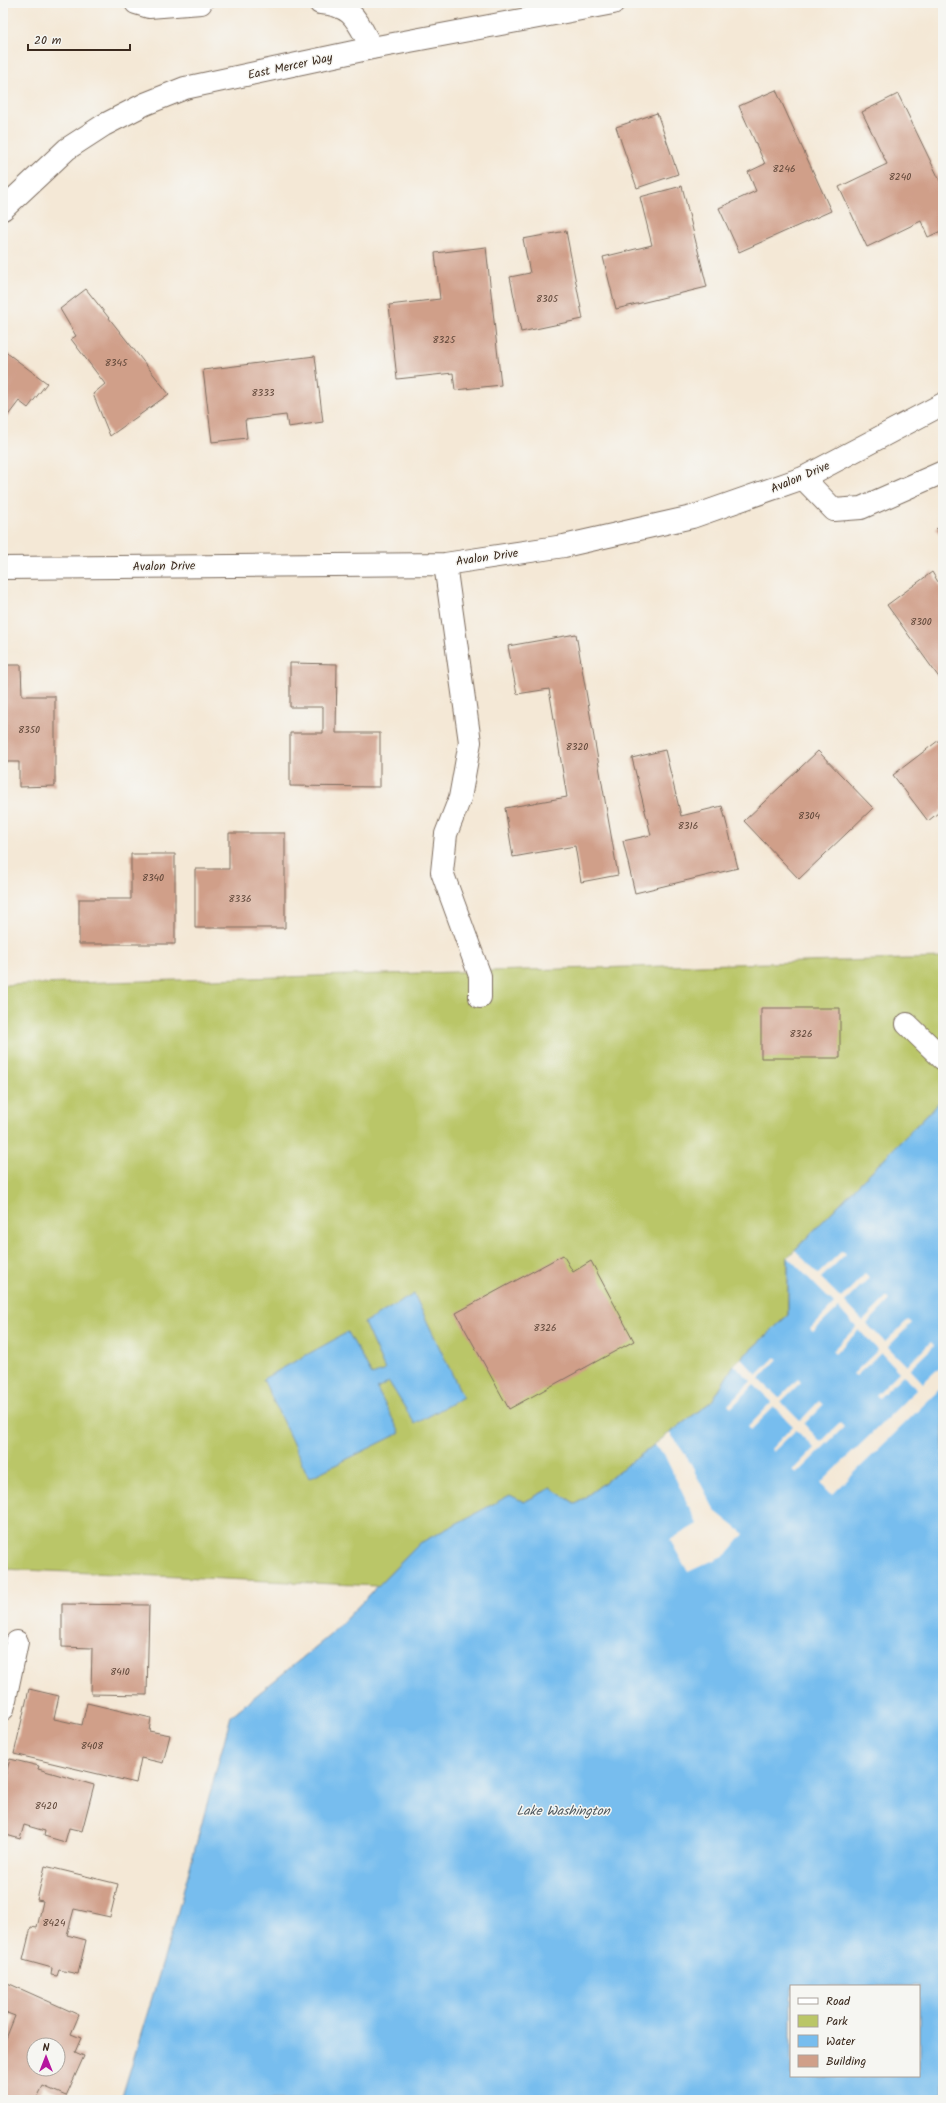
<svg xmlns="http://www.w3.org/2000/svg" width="946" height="2103" viewBox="0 0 946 2103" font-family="Kalam,sans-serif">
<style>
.green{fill:#bac667;stroke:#7a7842}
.water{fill:#77bdee;stroke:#597486;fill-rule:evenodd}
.pier{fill:#f4e8d6}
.building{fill:#d09f89;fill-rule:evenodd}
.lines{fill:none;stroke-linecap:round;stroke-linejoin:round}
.minor-casing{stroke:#7c6c5e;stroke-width:24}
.minor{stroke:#fff;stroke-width:22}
.labels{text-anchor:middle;stroke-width:3;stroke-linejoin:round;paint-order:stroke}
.number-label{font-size:10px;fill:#604739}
.street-label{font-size:12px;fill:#3b2a1e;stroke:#f6f6f2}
.water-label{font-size:13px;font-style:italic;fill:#4d565c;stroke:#f6f6f2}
</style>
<rect width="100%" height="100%" fill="#f6f6f2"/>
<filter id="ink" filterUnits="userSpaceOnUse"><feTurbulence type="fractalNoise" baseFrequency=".025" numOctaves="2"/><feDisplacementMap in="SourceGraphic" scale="8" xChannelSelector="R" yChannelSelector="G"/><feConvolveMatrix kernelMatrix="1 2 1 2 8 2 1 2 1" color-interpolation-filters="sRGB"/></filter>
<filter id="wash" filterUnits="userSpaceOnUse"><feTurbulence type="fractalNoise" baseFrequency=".012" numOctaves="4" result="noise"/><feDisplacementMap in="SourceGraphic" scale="16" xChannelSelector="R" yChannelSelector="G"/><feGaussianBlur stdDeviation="0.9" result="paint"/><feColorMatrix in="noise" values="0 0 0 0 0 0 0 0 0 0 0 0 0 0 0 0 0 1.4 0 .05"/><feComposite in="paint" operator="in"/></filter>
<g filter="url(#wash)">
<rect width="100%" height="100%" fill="#f4e8d6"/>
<path class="green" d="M 943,958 L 943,1098 L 788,1257 L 788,1315 L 734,1365 L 712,1401 L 576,1504 L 551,1488 L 524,1502 L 420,1543 L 378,1586 L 3,1569 L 3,985 Z"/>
<path class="water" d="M 943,1098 L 943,2100 L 121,2100 L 175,1922 L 231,1716 L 329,1636 L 420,1543 L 510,1495 L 524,1502 L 551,1488 L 576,1504 L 712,1401 L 734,1365 L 788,1315 L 788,1257 ZM 791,1986 L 919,1986 L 919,2076 L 791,2076 Z
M 414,1294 L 463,1397 L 415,1424 L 389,1382 L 377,1389 L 400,1433 L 309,1478 L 263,1379 L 348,1332 L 372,1375 L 385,1370 L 364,1323 Z"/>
<path class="pier" d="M 795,1250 L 818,1274 L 842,1251 L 846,1254 L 821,1278 L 841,1298 L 865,1274 L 869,1278 L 845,1302 L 863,1321 L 887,1297 L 890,1300 L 867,1324 L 885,1342 L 908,1320 L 912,1323 L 888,1347 L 907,1366 L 931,1342 L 934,1346 L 910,1369 L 923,1383 L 943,1364 L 943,1386 L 832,1495 L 821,1483 L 917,1389 L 903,1375 L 879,1398 L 876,1395 L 899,1372 L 881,1353 L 856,1376 L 853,1374 L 878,1350 L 859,1330 L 835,1354 L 832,1351 L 856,1327 L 838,1308 L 813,1332 L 810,1329 L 834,1304 L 788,1257 Z
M 775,1357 L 778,1359 L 759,1379 L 779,1398 L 798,1379 L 801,1382 L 781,1402 L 800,1421 L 819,1401 L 823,1405 L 804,1424 L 821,1442 L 840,1423 L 844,1427 L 796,1474 L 792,1471 L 814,1448 L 796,1430 L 773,1452 L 771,1449 L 793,1426 L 774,1407 L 751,1430 L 748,1427 L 772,1402 L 754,1385 L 731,1408 L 728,1405 L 751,1381 L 734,1365 L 741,1358 L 757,1375 Z
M 670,1433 L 687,1457 L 715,1511 L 744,1534 L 727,1554 L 688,1572 L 670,1540 L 697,1524 L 664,1454 L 654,1445 Z"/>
<g id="blocks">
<path class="building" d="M 776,90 L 831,211 L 739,252 L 719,208 L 756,191 L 748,172 L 765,164 L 739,106 Z
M 898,94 L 943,187 L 943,230 L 928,237 L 921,221 L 867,247 L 839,187 L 887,164 L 862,112 Z
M 657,113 L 678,174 L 637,188 L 616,127 Z
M 682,186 L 707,287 L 616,309 L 603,257 L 652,245 L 640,197 Z
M 566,231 L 583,319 L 521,332 L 510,277 L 530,273 L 523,239 Z
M 486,247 L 501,385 L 455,390 L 453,373 L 397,379 L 389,305 L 440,299 L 435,253 Z
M 86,289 L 169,394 L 110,436 L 93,394 L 105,384 L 71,339 L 76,336 L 60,309 Z
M 3,350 L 47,383 L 28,408 L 19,401 L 3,422 Z
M 315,356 L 323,422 L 288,427 L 286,415 L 245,420 L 247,438 L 212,442 L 203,370 Z
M 943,524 L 943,539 L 936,529 Z
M 932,572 L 943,590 L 943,637 L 938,641 L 943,644 L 943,683 L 887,605 Z
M 576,634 L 618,875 L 581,882 L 575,846 L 513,857 L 505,808 L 567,797 L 549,689 L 517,694 L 508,646 Z
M 290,663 L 337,664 L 336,733 L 380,733 L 380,787 L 290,786 L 290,733 L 323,733 L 323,707 L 290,707 Z
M 3,665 L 21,665 L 22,696 L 55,696 L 55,786 L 19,787 L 19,762 L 3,762 Z
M 943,737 L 943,809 L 928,821 L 893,775 Z
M 665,750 L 681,816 L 722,806 L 738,868 L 635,893 L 623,841 L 651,835 L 632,758 Z
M 818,751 L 873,808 L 799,879 L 744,821 Z
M 229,833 L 285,833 L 285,928 L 195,928 L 195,869 L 229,869 Z
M 131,854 L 175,854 L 175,944 L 79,944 L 79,899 L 131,899 Z
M 761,1008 L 840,1008 L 840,1058 L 761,1058 Z
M 563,1255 L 573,1272 L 591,1261 L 634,1341 L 509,1409 L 456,1313 Z
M 62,1604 L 149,1605 L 147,1695 L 91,1694 L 92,1648 L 62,1647 Z
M 29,1689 L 59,1696 L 54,1719 L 82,1725 L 87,1703 L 151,1718 L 149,1731 L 170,1735 L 163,1763 L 141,1758 L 136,1783 L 14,1754 Z
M 10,1759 L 39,1766 L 38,1769 L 94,1785 L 82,1831 L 69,1828 L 65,1842 L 44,1836 L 45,1831 L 24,1825 L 20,1839 L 3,1834 L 3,1784 Z
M 45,1866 L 118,1884 L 110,1917 L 74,1909 L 67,1935 L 86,1940 L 78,1974 L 59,1970 L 57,1976 L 51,1975 L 52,1968 L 23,1960 L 31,1927 L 37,1928 L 43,1901 L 37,1900 Z
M 3,1981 L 79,2015 L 71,2034 L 81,2038 L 75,2052 L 84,2056 L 66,2096 L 43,2086 L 36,2100 L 3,2100 L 3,2040 L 5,2041 L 15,2016 L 7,2013 L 3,2021 ZM 34,2045 L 58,2045 L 58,2069 L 34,2069 Z"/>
</g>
</g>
<g filter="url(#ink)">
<use href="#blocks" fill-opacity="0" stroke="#7c6c5e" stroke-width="1"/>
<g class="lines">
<g class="minor-casing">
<path id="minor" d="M 136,3 L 149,7 L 201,3
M 320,3 C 354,5 357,22 372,48
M 3,209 L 67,149 L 104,125 L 145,104 L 185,88 L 372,48 L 613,3
M 803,478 L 834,510 L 861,508 L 943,472
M 445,564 L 470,742 L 460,798 L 446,834 L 442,872 L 480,976 L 480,997
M 3,568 L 445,564 L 564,546 L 692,517 L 803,478 L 943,404
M 907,1024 L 943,1059
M 3,1709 L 17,1642"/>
</g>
<use href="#minor" class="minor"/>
</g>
</g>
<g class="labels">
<g class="number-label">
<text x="784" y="172">8246</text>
<text x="900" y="180">8240</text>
<text x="547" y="302">8305</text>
<text x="444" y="343">8325</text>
<text x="116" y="366">8345</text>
<text x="263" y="396">8333</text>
<text x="921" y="625">8300</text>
<text x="29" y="733">8350</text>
<text x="577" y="750">8320</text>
<text x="809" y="819">8304</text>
<text x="688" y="829">8316</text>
<text x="153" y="881">8340</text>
<text x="240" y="902">8336</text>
<text x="801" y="1037">8326</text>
<text x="545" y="1331">8326</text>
<text x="120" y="1675">8410</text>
<text x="92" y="1749">8408</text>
<text x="46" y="1809">8420</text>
<text x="54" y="1926">8424</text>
</g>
<g class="street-label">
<text transform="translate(290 66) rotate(-12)" y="4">East Mercer Way</text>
<text transform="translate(800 477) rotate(-23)" y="4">Avalon Drive</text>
<text transform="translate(487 557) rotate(-8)" y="4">Avalon Drive</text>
<text transform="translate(164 566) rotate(-1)" y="4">Avalon Drive</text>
</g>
<g class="water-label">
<text x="563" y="1815">Lake Washington</text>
</g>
</g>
<rect width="946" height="2103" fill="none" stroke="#f6f6f2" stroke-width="16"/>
<rect x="790" y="1985" width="130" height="92" fill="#f6f6f2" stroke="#aba49d"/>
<rect x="798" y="1998" width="20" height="6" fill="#ffffff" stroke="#aba49d"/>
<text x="826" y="2005" font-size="12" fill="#3b2a1e">Road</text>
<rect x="798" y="2015" width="20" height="12" fill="#bac667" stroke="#aba49d"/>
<text x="826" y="2025" font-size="12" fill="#3b2a1e">Park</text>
<rect x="798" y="2035" width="20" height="12" fill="#77bdee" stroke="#aba49d"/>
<text x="826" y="2045" font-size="12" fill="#3b2a1e">Water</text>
<rect x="798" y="2055" width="20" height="12" fill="#d09f89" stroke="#aba49d"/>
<text x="826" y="2065" font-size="12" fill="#3b2a1e">Building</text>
<g transform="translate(46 2057)"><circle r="19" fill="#f6f6f2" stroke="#aba49d"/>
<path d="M0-3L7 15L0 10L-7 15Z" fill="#b5179e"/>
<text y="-6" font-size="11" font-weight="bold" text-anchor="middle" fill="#3b2a1e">N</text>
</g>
<path d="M28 44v6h102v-6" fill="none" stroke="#3b2a1e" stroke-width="2"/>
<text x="34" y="44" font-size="12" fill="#3b2a1e" stroke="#f6f6f2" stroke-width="3" paint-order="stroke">20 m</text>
</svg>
